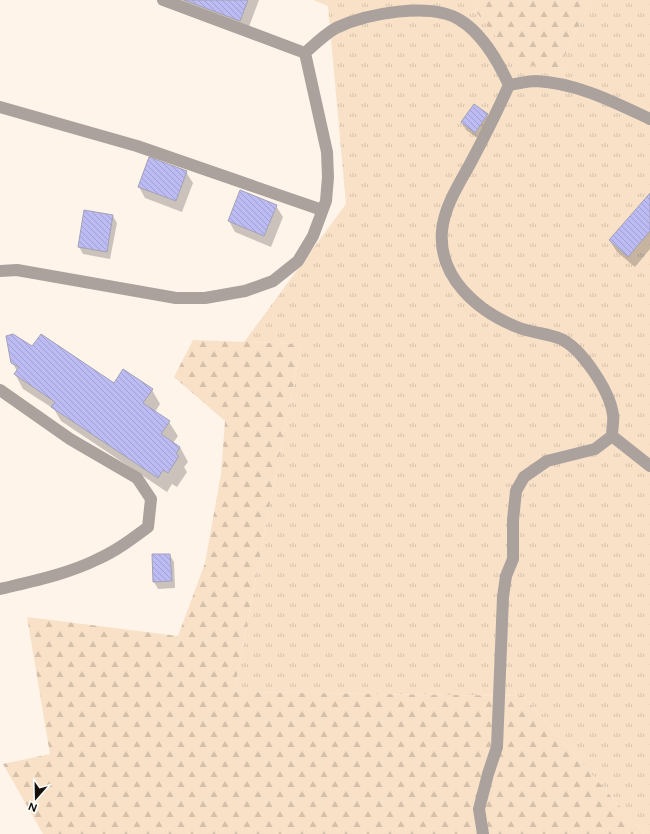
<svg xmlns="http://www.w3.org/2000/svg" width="650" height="834" viewBox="0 0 650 834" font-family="Figtree,sans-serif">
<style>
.grass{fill:url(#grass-tufts)}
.forest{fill:url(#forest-firs)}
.shadow{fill:#0003}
.building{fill:url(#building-back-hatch);stroke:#a2a2b6}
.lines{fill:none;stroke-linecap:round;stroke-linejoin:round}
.minor{stroke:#aba29d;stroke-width:12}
</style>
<defs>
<pattern id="grass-tufts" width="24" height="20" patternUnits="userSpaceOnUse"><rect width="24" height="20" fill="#f9e1c8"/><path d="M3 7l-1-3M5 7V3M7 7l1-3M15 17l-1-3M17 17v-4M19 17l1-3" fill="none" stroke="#d5c0aa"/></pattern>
<pattern id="forest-firs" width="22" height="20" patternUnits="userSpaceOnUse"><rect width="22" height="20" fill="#f9e1c8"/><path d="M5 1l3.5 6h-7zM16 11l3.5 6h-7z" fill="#d5c0aa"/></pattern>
<pattern id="building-back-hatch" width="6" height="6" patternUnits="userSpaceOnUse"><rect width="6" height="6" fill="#bdbbf3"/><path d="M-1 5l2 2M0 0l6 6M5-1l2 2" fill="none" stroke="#a2a0cf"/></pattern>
</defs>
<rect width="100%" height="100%" fill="#fef4ea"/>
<path class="grass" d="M 313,0 L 479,0 L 475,10 L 558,70 L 591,0 L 650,0 L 650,834 L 644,834 L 523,696 L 234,692 L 301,344 L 244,342 L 346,204 L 328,6 Z"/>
<path class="forest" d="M 479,0 L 591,0 L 558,70 L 515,62 L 475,10 Z
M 193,340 L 301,344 L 234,692 L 523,696 L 644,834 L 43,834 L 3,764 L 50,754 L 27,617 L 178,636 L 205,563 L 221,474 L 225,421 L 174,377 Z"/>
<path class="shadow" d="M 173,0 L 259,0 L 247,32 Z
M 474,106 L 487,115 L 492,123 L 479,139 L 466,130 L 462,122 Z
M 186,172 L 193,183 L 182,212 L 145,198 L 139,187 Z
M 650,194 L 650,249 L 635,267 L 617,252 L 610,241 Z
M 276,206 L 283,217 L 271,247 L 235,232 L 229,221 Z
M 113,216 L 117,223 L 110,259 L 83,254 L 79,247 Z
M 33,348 L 114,384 L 152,390 L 160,404 L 155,412 L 169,422 L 178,436 L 173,443 L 180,447 L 188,462 L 184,467 L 187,472 L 177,487 L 172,484 L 167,492 L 61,421 L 54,409 L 23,389 L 15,374 L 17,371 L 12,362 Z
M 170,555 L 174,562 L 175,588 L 158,589 L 154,582 Z"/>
<path class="building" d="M 184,0 L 248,0 L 240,21 Z
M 474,104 L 488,114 L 475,133 L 461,122 Z
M 149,157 L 187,171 L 176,201 L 138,187 Z
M 240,190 L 277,205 L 264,236 L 228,221 Z
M 650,193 L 650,231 L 628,257 L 609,240 Z
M 84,210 L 113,215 L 107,252 L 78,247 Z
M 13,334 L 32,346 L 41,334 L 114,383 L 123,369 L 153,389 L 143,403 L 170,421 L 161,434 L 180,447 L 176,454 L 179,456 L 168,473 L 163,470 L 158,478 L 51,407 L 55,402 L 14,374 L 19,367 L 11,363 L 6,336 Z
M 152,554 L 170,554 L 172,581 L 153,582 Z"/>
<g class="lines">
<path class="minor" d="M 163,0 L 305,53 C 314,45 325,34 336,28 C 365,14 431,1 460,20 C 483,34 498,61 509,85 C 517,84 527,81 536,81 C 577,83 614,102 650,119
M 0,107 L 137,146 L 322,210
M 0,271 L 17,270 L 176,298 L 205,298 L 245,291 L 273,281 L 298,261 L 313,236 L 326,201 L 328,177 L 327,152 L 305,53
M 0,390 L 70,439 L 137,478 L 151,499 L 148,527 C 132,539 116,551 98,559 C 68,574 33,581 0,589
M 612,436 L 650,466
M 483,834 L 479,809 L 488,774 L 497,747 L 503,597 L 506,576 L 513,559 L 513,520 L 516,491 L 524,477 L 547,461 L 595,449 L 612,436 C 612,429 614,421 613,415 C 610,391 582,349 561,339 C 547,333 531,333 517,327 C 477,311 438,277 442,231 C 444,207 459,184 470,164 C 484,138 497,112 509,85"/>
</g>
<g transform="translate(36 798) rotate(200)" stroke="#ffffff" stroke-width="3" paint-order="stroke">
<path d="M0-3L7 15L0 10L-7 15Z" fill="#15100b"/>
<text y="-6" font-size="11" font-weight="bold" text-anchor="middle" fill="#15100b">N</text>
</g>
</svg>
